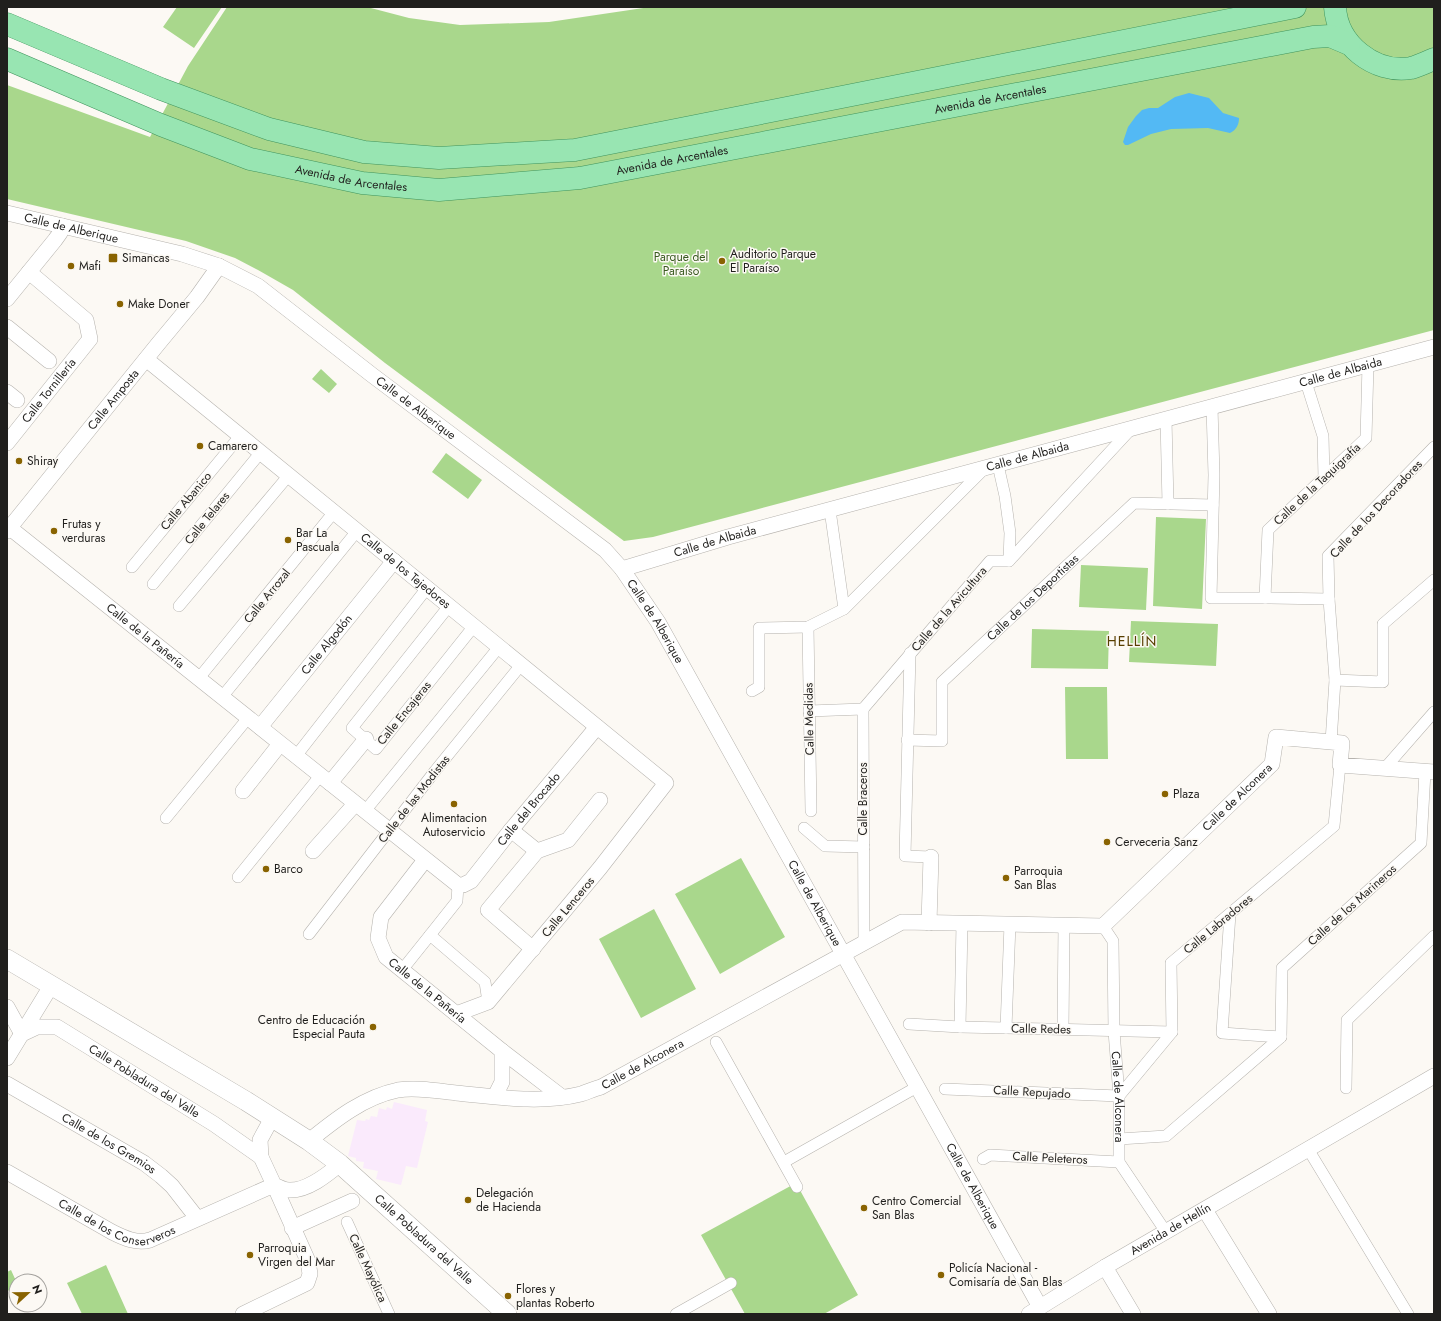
<svg xmlns="http://www.w3.org/2000/svg" width="1441" height="1321" viewBox="0 0 1441 1321" font-family="Jost,sans-serif">
<style>
.industrial{fill:#faeafc}
.green{fill:#a9d78c}
.water{fill:#53b9f4}
.lines{fill:none;stroke-linecap:round;stroke-linejoin:round}
.pedestrian-casing{stroke:#b6b3ae;stroke-width:12}
.minor-casing{stroke:#b6b3ae;stroke-width:16}
.tertiary-casing{stroke:#b6b3ae;stroke-width:20}
.primary-casing{stroke:#41945d;stroke-width:23}
.pedestrian{stroke:#fff;stroke-width:11}
.minor{stroke:#fff;stroke-width:15}
.tertiary{stroke:#fff;stroke-width:19}
.primary{stroke:#98e5b2;stroke-width:22}
.poi-dot{fill:#896301;stroke:#fcf9f4;stroke-width:1.5}
.labels{text-anchor:middle;stroke-width:3;stroke-linejoin:round;paint-order:stroke}
.street-label{font-size:12px;fill:#201f1d;stroke:#fcf9f4}
.poi-label{font-size:12px;fill:#201f1d;stroke:#fcf9f4;text-anchor:start}
.park-label{font-size:12px;fill:#395a20;stroke:#fcf9f4}
.quarter-label{font-size:14px;letter-spacing:1px;fill:#583e00;stroke:#fcf9f4}
</style>
<rect width="100%" height="100%" fill="#fcf9f4"/>
<path class="industrial" d="M 394,1102 L 427,1110 L 425,1121 L 428,1122 L 417,1168 L 406,1166 L 401,1185 L 376,1179 L 378,1171 L 363,1168 L 364,1162 L 356,1161 L 356,1158 L 348,1156 L 357,1120 L 365,1121 L 366,1119 L 369,1120 L 371,1116 L 377,1117 L 379,1108 L 386,1110 L 387,1107 L 392,1109 Z"/>
<path class="green" d="M 177,7 L 222,7 L 194,48 L 163,27 Z
M 227,7 L 367,7 L 409,18 L 460,25 L 549,22 L 650,7 L 1434,7 L 1434,330 L 653,537 L 624,541 L 385,363 L 293,290 L 258,270 L 235,258 L 186,241 L 7,199 L 7,85 L 150,137 L 188,66 Z
M 321,369 L 337,384 L 329,393 L 312,379 Z
M 446,453 L 482,480 L 468,499 L 432,472 Z
M 1156,517 L 1206,519 L 1202,609 L 1153,606 Z
M 1081,565 L 1148,568 L 1146,610 L 1079,607 Z
M 1131,621 L 1218,624 L 1216,666 L 1129,662 Z
M 1032,629 L 1109,631 L 1108,669 L 1031,668 Z
M 1065,687 L 1107,687 L 1108,759 L 1066,759 Z
M 741,858 L 785,937 L 720,974 L 675,894 Z
M 654,909 L 696,989 L 641,1018 L 599,939 Z
M 796,1183 L 858,1295 L 824,1314 L 745,1314 L 701,1235 Z
M 106,1265 L 128,1314 L 82,1314 L 67,1283 Z
M 11,1270 L 16,1281 L 16,1288 L 7,1291 L 7,1272 Z"/>
<path class="water" d="M 1189,93 L 1209,98 L 1223,113 L 1239,118 C 1239,125 1236,130 1230,133 L 1208,128 L 1171,129 L 1151,134 L 1128,145 L 1125,145 L 1123,142 L 1128,127 L 1136,116 L 1142,110 L 1149,108 L 1158,108 L 1175,97 Z"/>
<g class="lines">
<g class="pedestrian-casing">
<g id="pedestrian">
<path d="M 1306,382 L 1323,436 L 1324,478"/>
<path d="M 1212,407 L 1214,475 L 1211,598 L 1265,598 L 1268,530 L 1366,438 L 1368,365"/>
<path d="M 1166,419 L 1168,504"/>
<path d="M 830,510 L 844,609"/>
<path d="M 1009,561 L 1132,428"/>
<path d="M 132,567 L 240,436"/>
<path d="M 153,584 L 261,452"/>
<path d="M 1265,598 L 1329,599 L 1335,680 L 1331,742"/>
<path d="M 1329,599 L 1328,556 L 1434,447"/>
<path d="M 179,606 L 289,475"/>
<path d="M 449,606 L 352,728 L 376,749 L 474,626"/>
<path d="M 808,627 L 811,811"/>
<path d="M 910,653 L 905,856 L 931,857"/>
<path d="M 199,678 L 334,512"/>
<path d="M 1335,680 L 1383,682 L 1383,624 L 1434,580"/>
<path d="M 752,691 L 759,687 L 759,628 L 808,627 L 844,609 L 985,468"/>
<path d="M 222,697 L 357,531"/>
<path d="M 863,709 L 990,561 L 1009,561 L 1010,533 L 1005,496 L 998,465"/>
<path d="M 809,711 L 863,709 L 864,944"/>
<path id="s1" d="M 907,740 L 942,741 L 942,682 L 1134,503 L 1213,505"/>
<path d="M 296,756 L 427,588"/>
<path d="M 1385,768 L 1434,712"/>
<path d="M 365,811 L 499,647"/>
<path d="M 166,818 L 248,718"/>
<path d="M 804,828 L 825,846 L 864,847"/>
<path d="M 238,877 L 320,776"/>
<path d="M 1230,914 L 1222,1033 L 1281,1037"/>
<path id="s2" d="M 1103,926 L 1113,941 L 1114,1031 L 1119,1096 L 1119,1162 L 1166,1232"/>
<path d="M 309,934 L 435,771 L 521,665"/>
<path d="M 430,935 L 457,901 L 458,885"/>
<path d="M 402,970 L 430,935 L 485,982 L 488,1002"/>
<path d="M 909,1024 L 960,1027 L 1172,1032"/>
<path d="M 960,1027 L 962,923"/>
<path d="M 1006,1028 L 1010,924"/>
<path d="M 1063,1029 L 1064,925"/>
<path d="M 716,1042 L 797,1187"/>
<path d="M 1346,1088 L 1347,1020 L 1434,936"/>
<path d="M 945,1089 L 1119,1096 L 1172,1032 L 1171,963 L 1334,826 L 1340,765"/>
<path d="M 1119,1139 L 1166,1136 L 1281,1037 L 1282,968 L 1421,843 L 1425,772"/>
<path d="M 1308,1149 L 1408,1314"/>
<path d="M 983,1159 L 990,1155 L 1119,1162"/>
<path d="M 784,1162 L 917,1087"/>
<path d="M 347,1222 L 389,1314"/>
<path d="M 676,1314 L 731,1283"/>
</g>
</g>
<g class="minor-casing">
<g id="minor">
<path id="s3" d="M 7,213 L 182,254 L 219,266 L 258,286 L 372,375 L 605,550 L 622,569 L 658,622 L 1040,1307"/>
<path d="M 7,299 L 55,240 L 60,233 L 62,226"/>
<path d="M 7,327 L 49,361"/>
<path id="s4" d="M 146,359 L 666,783 L 600,868 L 488,1002 L 456,1014"/>
<path d="M 7,392 L 17,400"/>
<path id="s5" d="M 7,443 L 90,339 L 86,320 L 29,272"/>
<path id="s6" d="M 10,528 L 458,885 L 463,885 L 471,881 L 511,830 L 597,727"/>
<path id="s7" d="M 7,531 L 158,344 L 197,297 L 219,266"/>
<path id="s8" d="M 622,569 L 728,537 L 1434,347"/>
<path id="s9" d="M 260,727 L 394,561"/>
<path d="M 330,783 L 366,739"/>
<path d="M 243,791 L 280,744"/>
<path d="M 511,830 L 537,851 L 568,840 L 600,800"/>
<path d="M 313,851 L 355,804"/>
<path id="s10" d="M 425,860 L 381,917 L 378,938 L 386,957 L 502,1051 L 502,1082 L 495,1096"/>
<path d="M 929,923 L 931,857"/>
<path d="M 533,949 L 488,910 L 537,851"/>
<path id="s11" d="M 7,1007 L 22,1034 L 37,1027 L 57,1027 L 214,1124 L 261,1157"/>
<path d="M 502,1051 L 562,1097"/>
<path d="M 7,1058 L 51,986"/>
<path id="s12" d="M 7,1084 L 144,1163 L 161,1176 L 172,1186 L 197,1218"/>
<path d="M 272,1118 L 260,1140 L 261,1157 L 274,1185 C 278,1187 284,1190 289,1190 C 307,1191 327,1175 340,1164"/>
<path id="s13" d="M 309,1141 C 336,1119 364,1097 398,1090 C 417,1087 438,1091 456,1093 C 497,1097 541,1104 581,1094 C 587,1092 594,1089 601,1087 L 902,922 L 1103,926 L 1272,764 L 1276,737 L 1342,743 L 1340,765 L 1434,772"/>
<path id="s14" d="M 7,1172 L 112,1232 C 124,1238 137,1244 150,1240 L 274,1185 L 308,1261 L 310,1274 L 307,1283 L 243,1314"/>
<path d="M 1205,1210 L 1269,1314"/>
<path d="M 292,1228 L 352,1201"/>
<path d="M 1105,1267 L 1133,1314"/>
<path id="s15" d="M 1029,1314 L 1105,1267 L 1434,1076"/>
</g>
</g>
<g class="tertiary-casing">
<g id="tertiary">
<path id="s16" d="M 7,959 L 246,1101 L 309,1141 L 340,1164 L 507,1314"/>
</g>
</g>
<g class="primary-casing">
<g id="primary">
<path d="M 1335,7 C 1337,44 1374,74 1411,68 C 1419,66 1427,62 1434,59"/>
<path d="M 7,24 L 161,89 L 269,129 L 364,152 L 439,158 L 575,150 L 1295,7"/>
<path id="s17" d="M 7,59 L 161,125 L 250,159 L 362,183 L 439,190 L 580,178 L 1313,37 L 1330,36 L 1349,44"/>
</g>
</g>
<use href="#pedestrian" class="pedestrian"/>
<use href="#minor" class="minor"/>
<use href="#tertiary" class="tertiary"/>
<use href="#primary" class="primary"/>
</g>
<g class="poi-dot">
<rect x="108" y="253" width="10" height="10" rx="2"/>
<circle cx="722" cy="261" r="4"/>
<circle cx="71" cy="266" r="4"/>
<circle cx="120" cy="304" r="4"/>
<circle cx="200" cy="446" r="4"/>
<circle cx="19" cy="461" r="4"/>
<circle cx="54" cy="531" r="4"/>
<circle cx="288" cy="540" r="4"/>
<circle cx="1165" cy="794" r="4"/>
<circle cx="454" cy="804" r="4"/>
<circle cx="1107" cy="842" r="4"/>
<circle cx="266" cy="869" r="4"/>
<circle cx="1006" cy="878" r="4"/>
<circle cx="373" cy="1027" r="4"/>
<circle cx="468" cy="1200" r="4"/>
<circle cx="864" cy="1208" r="4"/>
<circle cx="250" cy="1255" r="4"/>
<circle cx="941" cy="1275" r="4"/>
<circle cx="508" cy="1296" r="4"/>
</g>
<g class="labels">
<g class="street-label">
<text dy="4" stroke="none"><textPath href="#s17" startOffset="1014">Avenida de Arcentales</textPath></text>
<text dy="4" stroke="none"><textPath href="#s17" startOffset="690">Avenida de Arcentales</textPath></text>
<text dy="4" stroke="none"><textPath href="#s17" startOffset="366">Avenida de Arcentales</textPath></text>
<text dy="4" stroke="none"><textPath href="#s3" startOffset="66">Calle de Alberique</textPath></text>
<text dy="4" stroke="none"><textPath href="#s8" startOffset="745">Calle de Albaida</textPath></text>
<text dy="4" stroke="none"><textPath href="#s5" startOffset="67">Calle Tornillería</textPath></text>
<text dy="4" stroke="none"><textPath href="#s7" startOffset="169">Calle Amposta</textPath></text>
<text dy="4" stroke="none"><textPath href="#s3" startOffset="462">Calle de Alberique</textPath></text>
<text dy="4" stroke="none"><textPath href="#s8" startOffset="421">Calle de Albaida</textPath></text>
<text transform="translate(1317 484) rotate(-43)" y="4">Calle de la Taquigrafía</text>
<text transform="translate(186 501) rotate(-50)" y="4">Calle Abanico</text>
<text transform="translate(1376 509) rotate(-47)" y="4">Calle de los Decoradores</text>
<text transform="translate(207 518) rotate(-51)" y="4">Calle Telares</text>
<text dy="4" stroke="none"><textPath href="#s8" startOffset="97">Calle de Albaida</textPath></text>
<text dy="4" stroke="none"><textPath href="#s4" startOffset="335">Calle de los Tejedores</textPath></text>
<text transform="translate(267 596) rotate(-51)" y="4">Calle Arrozal</text>
<text dy="4" stroke="none"><textPath href="#s1" startOffset="218">Calle de los Deportistas</textPath></text>
<text transform="translate(949 609) rotate(-49)" y="4">Calle de la Avicultura</text>
<text dy="4" stroke="none"><textPath href="#s3" startOffset="786">Calle de Alberique</textPath></text>
<text dy="4" stroke="none"><textPath href="#s6" startOffset="173">Calle de la Pañería</textPath></text>
<text dy="4" stroke="none"><textPath href="#s9" startOffset="106">Calle Algodón</textPath></text>
<text transform="translate(404 713) rotate(-51)" y="4">Calle Encajeras</text>
<text transform="translate(809 719) rotate(-91)" y="4">Calle Medidas</text>
<text dy="4" stroke="none"><textPath href="#s13" startOffset="1039">Calle de Alconera</textPath></text>
<text transform="translate(414 799) rotate(-52)" y="4">Calle de las Modistas</text>
<text transform="translate(863 799) rotate(-90)" y="4">Calle Braceros</text>
<text dy="4" stroke="none"><textPath href="#s6" startOffset="679">Calle del Brocado</textPath></text>
<text dy="4" stroke="none"><textPath href="#s3" startOffset="1110">Calle de Alberique</textPath></text>
<text transform="translate(1352 905) rotate(-42)" y="4">Calle de los Marineros</text>
<text transform="translate(568 907) rotate(-50)" y="4">Calle Lenceros</text>
<text transform="translate(1218 924) rotate(-40)" y="4">Calle Labradores</text>
<text dy="4" stroke="none"><textPath href="#s10" startOffset="167">Calle de la Pañería</textPath></text>
<text transform="translate(1041 1029) rotate(1)" y="4">Calle Redes</text>
<text dy="4" stroke="none"><textPath href="#s13" startOffset="356">Calle de Alconera</textPath></text>
<text dy="4" stroke="none"><textPath href="#s11" startOffset="170">Calle Pobladura del Valle</textPath></text>
<text transform="translate(1032 1092) rotate(3)" y="4">Calle Repujado</text>
<text dy="4" stroke="none"><textPath href="#s2" startOffset="174">Calle de Alconera</textPath></text>
<text dy="4" stroke="none"><textPath href="#s12" startOffset="118">Calle de los Gremios</textPath></text>
<text transform="translate(1050 1158) rotate(3)" y="4">Calle Peleteros</text>
<text dy="4" stroke="none"><textPath href="#s3" startOffset="1434">Calle de Alberique</textPath></text>
<text dy="4" stroke="none"><textPath href="#s14" startOffset="124">Calle de los Conserveros</textPath></text>
<text dy="4" stroke="none"><textPath href="#s15" startOffset="165">Avenida de Hellín</textPath></text>
<text dy="4" stroke="none"><textPath href="#s16" startOffset="504">Calle Pobladura del Valle</textPath></text>
<text transform="translate(368 1268) rotate(65)" y="4">Calle Mayólica</text>
</g>
<g class="poi-label">
<text x="730" y="258">Auditorio Parque<tspan x="730" dy="14">El Paraíso</tspan></text>
<text x="122" y="262">Simancas</text>
<text x="79" y="270">Mafi</text>
<text x="128" y="308">Make Doner</text>
<text x="208" y="450">Camarero</text>
<text x="27" y="465">Shiray</text>
<text x="62" y="528">Frutas y<tspan x="62" dy="14">verduras</tspan></text>
<text x="296" y="537">Bar La<tspan x="296" dy="14">Pascuala</tspan></text>
<text x="1173" y="798">Plaza</text>
<text x="454" y="822" text-anchor="middle">Alimentacion<tspan x="454" dy="14">Autoservicio</tspan></text>
<text x="1115" y="846">Cerveceria Sanz</text>
<text x="274" y="873">Barco</text>
<text x="1014" y="875">Parroquia<tspan x="1014" dy="14">San Blas</tspan></text>
<text x="365" y="1024" text-anchor="end">Centro de Educación<tspan x="365" dy="14">Especial Pauta</tspan></text>
<text x="476" y="1197">Delegación<tspan x="476" dy="14">de Hacienda</tspan></text>
<text x="872" y="1205">Centro Comercial<tspan x="872" dy="14">San Blas</tspan></text>
<text x="258" y="1252">Parroquia<tspan x="258" dy="14">Virgen del Mar</tspan></text>
<text x="949" y="1272">Policía Nacional -<tspan x="949" dy="14">Comisaría de San Blas</tspan></text>
<text x="516" y="1293">Flores y<tspan x="516" dy="14">plantas Roberto</tspan></text>
</g>
<g class="park-label">
<text x="681" y="261">Parque del<tspan x="681" dy="14">Paraíso</tspan></text>
</g>
<g class="quarter-label">
<text x="1132" y="646">HELLÍN</text>
</g>
</g>
<rect width="1441" height="1321" fill="none" stroke="#201f1d" stroke-width="16"/>
<g transform="translate(28 1293) rotate(68)"><circle r="19" fill="#fcf9f4" stroke="#a4a29e"/>
<path d="M0-3L7 15L0 10L-7 15Z" fill="#896301"/>
<text y="-6" font-size="11" font-weight="bold" text-anchor="middle" fill="#201f1d">N</text>
</g>
</svg>
